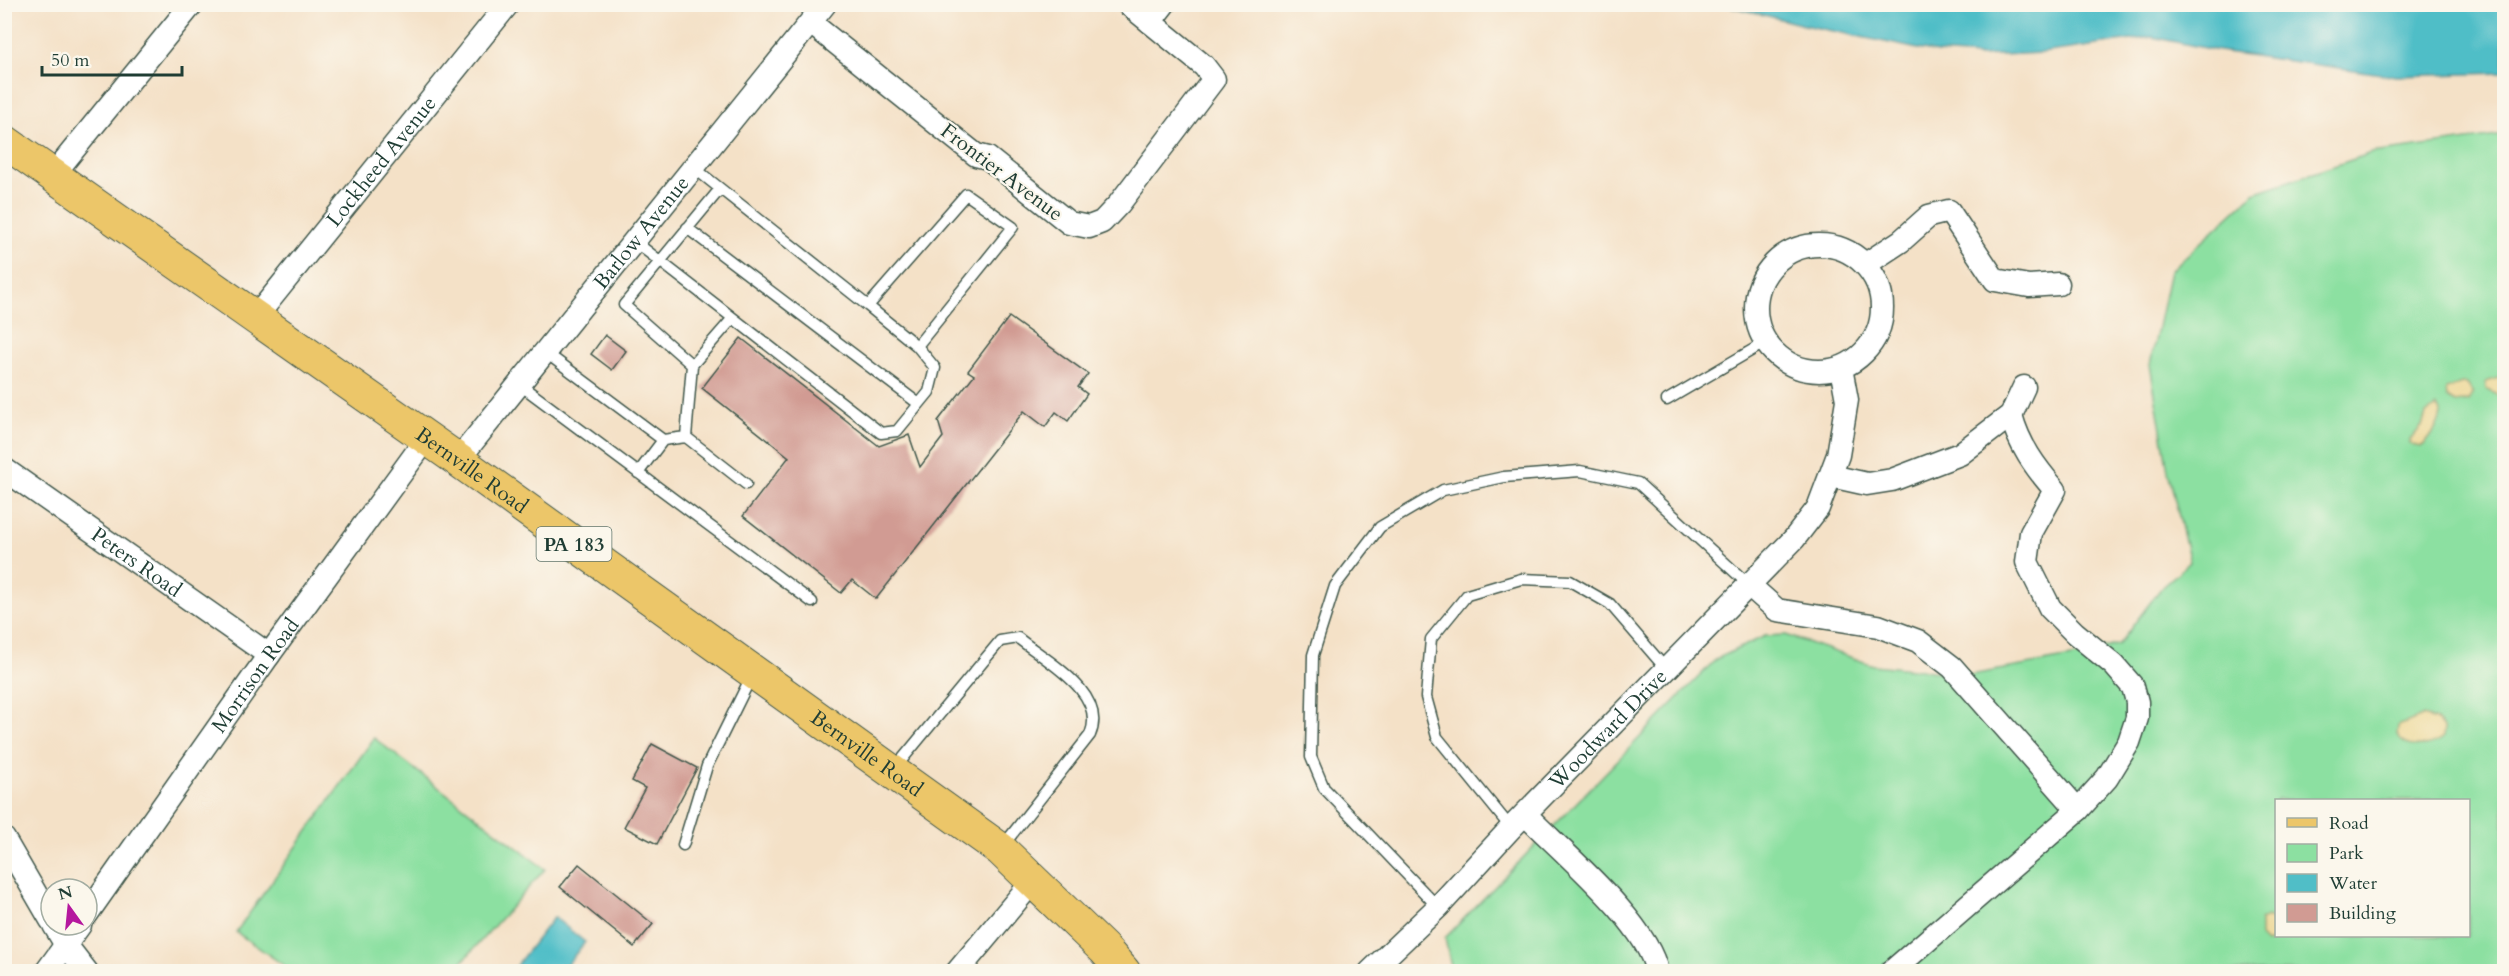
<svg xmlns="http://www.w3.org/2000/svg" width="2509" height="976" viewBox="0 0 2509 976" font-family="Cardo,serif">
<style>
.green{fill:#8ce0a1;stroke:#568e6a;stroke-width:1.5;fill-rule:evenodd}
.sand{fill:#eeda9e;stroke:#868c69;stroke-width:1.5}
.water{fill:#50bec7;stroke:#387e7e;stroke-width:1.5}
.building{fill:#d19b93}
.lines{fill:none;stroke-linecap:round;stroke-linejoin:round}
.service-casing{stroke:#3f564a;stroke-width:13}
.minor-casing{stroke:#3f564a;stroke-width:25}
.primary-casing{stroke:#3f564a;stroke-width:35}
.service{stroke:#fff;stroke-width:10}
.minor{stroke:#fff;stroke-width:22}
.primary{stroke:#ecc669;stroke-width:33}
.labels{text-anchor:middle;stroke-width:4.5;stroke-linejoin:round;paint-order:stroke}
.shield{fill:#fbf7ec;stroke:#61756b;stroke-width:1.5}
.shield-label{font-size:20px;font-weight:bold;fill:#1f3d34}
.street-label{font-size:21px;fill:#1f3d34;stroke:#fbf7ec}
</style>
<rect width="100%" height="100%" fill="#fbf7ec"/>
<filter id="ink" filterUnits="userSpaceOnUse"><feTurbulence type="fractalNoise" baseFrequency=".0167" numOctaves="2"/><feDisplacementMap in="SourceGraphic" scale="12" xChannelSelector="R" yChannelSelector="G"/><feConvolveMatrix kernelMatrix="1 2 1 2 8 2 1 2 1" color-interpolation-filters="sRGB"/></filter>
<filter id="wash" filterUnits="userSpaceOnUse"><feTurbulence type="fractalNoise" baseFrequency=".008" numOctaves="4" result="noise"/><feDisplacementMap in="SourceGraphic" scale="24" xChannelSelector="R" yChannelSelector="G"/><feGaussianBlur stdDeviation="1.35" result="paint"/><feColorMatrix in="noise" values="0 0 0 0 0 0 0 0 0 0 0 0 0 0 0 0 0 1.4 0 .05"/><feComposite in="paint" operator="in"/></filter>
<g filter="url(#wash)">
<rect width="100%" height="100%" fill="#f4e1c7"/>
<path class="green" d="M 2504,135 L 2504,971 L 1452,972 L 1445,938 L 1716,659 L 1765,636 L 1786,635 L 1873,665 L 1971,675 L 2077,656 L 2119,644 L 2162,587 L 2190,562 L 2168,471 L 2150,365 L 2170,271 L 2254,193 L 2372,153 ZM 2276,800 L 2468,800 L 2468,936 L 2276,936 Z
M 374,738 L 545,869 L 454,971 L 292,971 L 236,932 Z"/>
<path class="sand" d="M 2504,376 L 2504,394 L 2500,396 L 2486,389 L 2486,382 Z
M 2462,384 L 2467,384 L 2473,393 L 2469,401 L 2456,403 L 2447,398 L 2446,389 Z
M 2436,407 L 2441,413 C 2440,423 2429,443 2420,447 L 2409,444 L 2409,441 L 2422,426 L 2426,414 Z
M 2422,716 L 2437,720 L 2444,729 L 2443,738 C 2430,748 2406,751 2397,735 L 2398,726 Z
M 2267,917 L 2276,921 L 2276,936 L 2280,936 L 2277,940 L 2266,943 L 2260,937 L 2260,921 Z"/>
<path class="water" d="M 1724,5 L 2504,5 L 2504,73 L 2396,76 L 2219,51 L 2152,37 L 2042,53 L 1979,56 L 1937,53 L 1804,25 Z
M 554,917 L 585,942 L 562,971 L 512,971 Z"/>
<g id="blocks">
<path class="building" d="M 1009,317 L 1088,374 L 1078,387 L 1087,394 L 1068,421 L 1056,412 L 1045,427 L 1024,411 L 876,599 L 852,580 L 841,593 L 743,516 L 789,457 L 702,388 L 741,338 L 879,446 L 909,435 L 920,467 L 943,437 L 938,421 L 974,375 L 968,371 Z
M 605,335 L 626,351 L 612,370 L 591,354 Z
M 652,744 L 697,768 L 657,844 L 624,827 L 645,788 L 632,781 Z
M 579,864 L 653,924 L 634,947 L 560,887 Z"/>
</g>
</g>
<g filter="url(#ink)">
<use href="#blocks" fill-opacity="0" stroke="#3f564a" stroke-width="1.5"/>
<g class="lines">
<g class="service-casing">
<path id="service" d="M 720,189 L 624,305 L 692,365 L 733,318
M 687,228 L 919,404
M 634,241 L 881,433 L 897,431 L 929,392 L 935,368 L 917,346 L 1013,227 L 966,194 L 868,306 L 693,167
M 868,306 L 917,346
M 545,352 L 663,440 L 686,437 L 746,484
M 519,384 L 812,602
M 1667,400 L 1766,342
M 686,437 L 692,365
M 638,473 L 663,440
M 895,768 L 1000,641 L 1018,638 C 1046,661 1108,693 1090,735 L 1002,847
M 1511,828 L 1437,737 L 1426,697 L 1431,639 L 1467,595 L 1521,579 L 1570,581 L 1610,604 L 1666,669
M 683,845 L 707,766 L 752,675
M 1438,907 L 1324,788 L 1311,757 L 1313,655 L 1335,586 L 1380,527 L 1443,490 L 1504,477 L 1580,471 L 1638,483 L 1749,585"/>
</g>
<g class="minor-casing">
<g id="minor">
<path d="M 1150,22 L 1164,4"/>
<path d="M 811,23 L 976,155 L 988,158 L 1069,223 L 1089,227 L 1102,222 L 1119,204 L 1214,79 L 1204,66 L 1128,4"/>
<path d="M 53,175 L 192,4"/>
<circle cx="1819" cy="308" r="63"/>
<path d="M 1866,264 L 1901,241 L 1929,216 L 1949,211 L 1995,280 L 2029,286 L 2058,284"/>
<path id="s1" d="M 255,318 L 508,4"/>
<path id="s2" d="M 458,460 L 825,4"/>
<path id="s3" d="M 4,469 L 269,655"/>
<path d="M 1831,476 L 1867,484 L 1892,480 L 1960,454 L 2011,415 L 2024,387"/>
<path d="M 1749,585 L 1777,610 L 1878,626 L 1918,641 L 1952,667 L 2078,810"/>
<path d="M 1525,814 C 1561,851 1648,923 1657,972"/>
<path d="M 4,839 L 51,920"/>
<path id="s4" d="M 87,914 L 269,655 L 427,438"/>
<path d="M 54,925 L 66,945 L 87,972"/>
<path d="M 46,972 L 80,925"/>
<path d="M 957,972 L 1034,880"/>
<path id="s5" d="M 1370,972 L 1438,907 L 1511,828 L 1794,539 L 1818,508 L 1838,455 L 1847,400 L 1841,368"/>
<path d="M 1891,972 L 2078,810 L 2107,778 L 2129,742 L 2137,718 L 2137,702 L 2133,687 L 2114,665 L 2075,633 L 2050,608 L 2027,562 L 2031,533 L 2055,490 C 2035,467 2019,445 2011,415"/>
</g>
</g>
<g class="primary-casing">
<g id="primary">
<path id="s6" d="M 4,141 L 458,460 L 1000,849 L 1104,949 L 1124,972"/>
</g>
</g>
<use href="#service" class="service"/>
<use href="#minor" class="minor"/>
<use href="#primary" class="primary"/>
</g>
</g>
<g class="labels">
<rect class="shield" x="536.5" y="527" width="75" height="34" rx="4.5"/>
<g class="shield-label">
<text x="574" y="551">PA 183</text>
</g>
<g class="street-label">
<text dy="7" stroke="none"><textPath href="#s1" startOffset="201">Lockheed Avenue</textPath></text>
<text transform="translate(1002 172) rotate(37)" y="7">Frontier Avenue</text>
<text dy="7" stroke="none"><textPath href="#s2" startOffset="292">Barlow Avenue</textPath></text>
<text dy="7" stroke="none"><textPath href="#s6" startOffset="572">Bernville Road</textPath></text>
<text dy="7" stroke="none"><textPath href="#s3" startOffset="162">Peters Road</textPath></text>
<text dy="7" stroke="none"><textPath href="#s4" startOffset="292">Morrison Road</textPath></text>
<text dy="7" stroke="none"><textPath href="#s5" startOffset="340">Woodward Drive</textPath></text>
<text dy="7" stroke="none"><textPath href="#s6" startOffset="1058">Bernville Road</textPath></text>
</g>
</g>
<rect width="2509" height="976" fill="none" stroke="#fbf7ec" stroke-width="24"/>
<rect x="2275" y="799" width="195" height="138" fill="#fbf7ec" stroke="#a3ada2" stroke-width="1.5"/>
<rect x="2287" y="818" width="30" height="9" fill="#ecc669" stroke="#a3ada2" stroke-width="1.5"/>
<text x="2329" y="829" font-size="18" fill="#1f3d34">Road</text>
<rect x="2287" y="844" width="30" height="18" fill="#8ce0a1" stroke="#a3ada2" stroke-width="1.5"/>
<text x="2329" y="859" font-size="18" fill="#1f3d34">Park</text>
<rect x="2287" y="874" width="30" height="18" fill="#50bec7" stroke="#a3ada2" stroke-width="1.5"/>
<text x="2329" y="889" font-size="18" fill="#1f3d34">Water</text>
<rect x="2287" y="904" width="30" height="18" fill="#d19b93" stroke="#a3ada2" stroke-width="1.5"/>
<text x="2329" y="919" font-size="18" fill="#1f3d34">Building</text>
<g transform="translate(69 907) rotate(345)"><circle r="28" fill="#fbf7ec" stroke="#a3ada2" stroke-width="1.5"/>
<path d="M0-4.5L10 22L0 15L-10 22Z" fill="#b5179e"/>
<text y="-9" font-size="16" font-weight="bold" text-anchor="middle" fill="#1f3d34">N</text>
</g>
<path d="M42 66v9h140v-9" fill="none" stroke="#1f3d34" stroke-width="3"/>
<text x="51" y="66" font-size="18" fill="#1f3d34" stroke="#fbf7ec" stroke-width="4.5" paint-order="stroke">50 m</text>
</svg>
